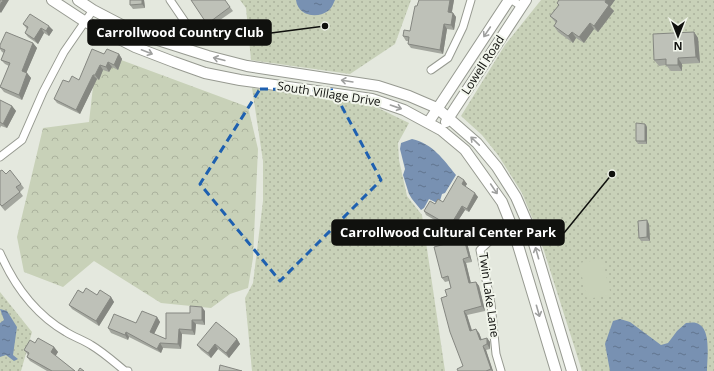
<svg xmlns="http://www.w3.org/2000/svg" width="714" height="371" viewBox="0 0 714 371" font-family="'Open Sans',sans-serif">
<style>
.grass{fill:url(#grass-dots)}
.forest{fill:url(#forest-crowns)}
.garden{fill:#c8d1b8}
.water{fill:url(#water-ripples)}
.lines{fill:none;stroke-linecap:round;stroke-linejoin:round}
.street-casing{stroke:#979a91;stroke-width:9}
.secondary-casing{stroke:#979a91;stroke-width:12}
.street{stroke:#fff;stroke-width:7}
.secondary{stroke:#fff;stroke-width:10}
.wall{fill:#a3a69e}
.shaded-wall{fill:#858781}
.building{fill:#bec1b8;stroke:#858781}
.oneway{stroke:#9fa09f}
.marked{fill:none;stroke:#1e60b0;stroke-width:3;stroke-dasharray:8 5;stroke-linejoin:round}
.labels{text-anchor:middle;stroke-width:4;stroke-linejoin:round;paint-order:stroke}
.street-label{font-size:12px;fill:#10110e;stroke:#f1f5eb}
.leader{fill:none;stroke:#10110e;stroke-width:1.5}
.callout-dot{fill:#10110e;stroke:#f1f5eb;stroke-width:1.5}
.callout{fill:#10110e;stroke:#10110e;stroke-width:1.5}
.callout-label{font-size:13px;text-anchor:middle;font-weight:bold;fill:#fff}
</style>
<defs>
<pattern id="grass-dots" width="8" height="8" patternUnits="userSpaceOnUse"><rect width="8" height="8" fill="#c8d1b8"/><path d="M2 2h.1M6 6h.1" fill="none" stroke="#abb29d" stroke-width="1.8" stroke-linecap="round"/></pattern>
<pattern id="forest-crowns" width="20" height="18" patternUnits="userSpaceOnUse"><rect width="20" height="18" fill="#c8d1b8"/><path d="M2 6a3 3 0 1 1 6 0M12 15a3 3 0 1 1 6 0" fill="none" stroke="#abb29d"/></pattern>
<pattern id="water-ripples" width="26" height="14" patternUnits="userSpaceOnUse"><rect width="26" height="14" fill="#7891b2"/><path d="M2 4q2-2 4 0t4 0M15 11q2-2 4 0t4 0" fill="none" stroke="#61758f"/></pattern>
</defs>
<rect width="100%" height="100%" fill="#e4e8de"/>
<path class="grass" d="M 240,0 L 411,0 L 395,44 L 350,74 L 251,60 L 246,8 Z
M 541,0 L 714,0 L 714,371 L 582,371 L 538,232 L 522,193 L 498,155 L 482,135 L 461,116 L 505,45 Z
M 252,88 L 360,102 L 376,107 L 409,123 L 398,143 L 399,160 L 407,196 L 422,215 L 445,371 L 252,371 L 245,298 L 253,283 L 263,201 L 263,161 Z
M 0,292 L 32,332 L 21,371 L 0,371 Z"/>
<path class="forest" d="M 97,51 L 248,107 L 258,149 L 253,258 L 248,288 L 230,294 L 211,308 L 161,303 L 94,261 L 63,287 L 24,272 L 17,237 L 43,128 L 89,122 Z"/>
<path class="garden" d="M 602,259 L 611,295 L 587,299 L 579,263 Z"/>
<path class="water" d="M 296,0 L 335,0 C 333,4 332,8 328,11 C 317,19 298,16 296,0 Z
M 412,139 C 433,144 443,159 456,175 L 445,193 L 442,194 L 439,204 L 429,199 L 424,208 L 421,210 L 412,199 L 409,194 L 403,175 L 405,169 L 400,149 L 401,143 Z
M 0,309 L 7,311 L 17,327 L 13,355 L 18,359 L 14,361 L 6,355 L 0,357 L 0,323 L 4,320 Z
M 620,319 L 630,322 L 661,345 L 668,343 L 677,331 L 686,323 C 689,323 693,322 696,323 C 712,327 707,358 707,371 L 610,371 L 605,344 L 613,321 Z"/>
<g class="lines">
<g class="street-casing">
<path id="street" d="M 170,0 L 196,38
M 512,0 L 521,6
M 431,70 L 448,58 L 463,27 L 471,0
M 0,157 L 22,140 L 43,92 L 64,52 L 93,10
M 0,253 C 14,285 35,314 66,332 C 74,337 83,340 91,345 C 103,352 114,362 125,371 L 128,371
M 501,371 L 496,354 L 491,304 L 480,250 L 496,235 L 529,227"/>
</g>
<g class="secondary-casing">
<path id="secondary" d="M 52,0 L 84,21 L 135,47 L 174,62 L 205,73 L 240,80 L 372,99 L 404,110 L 441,130 L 465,150 L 502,202 L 514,232 L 556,371
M 78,0 L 93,10 L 139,34 L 208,56 L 247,66 L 378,86 L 409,96 L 437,108 L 477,143 L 497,167 L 516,197 L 529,227 L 572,371
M 446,122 L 526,0
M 428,123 L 509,0"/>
</g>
<use href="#street" class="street"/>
<use href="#secondary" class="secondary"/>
</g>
<path class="wall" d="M 130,0 L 144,0 L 145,8 L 133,9 L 130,5 Z
M 191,0 L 230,7 L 233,11 L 210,27 Z
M 419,0 L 454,0 L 452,12 L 453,13 L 456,17 L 454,30 L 447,29 L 443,54 L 411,48 L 408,44 L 408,41 L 406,41 L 403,36 L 410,31 Z
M 558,0 L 615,0 L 610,7 L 614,11 L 598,32 L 594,29 L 584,43 L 576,38 L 573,43 L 558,32 L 554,26 L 556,23 L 550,16 L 559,5 L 557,3 L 559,1 Z
M 23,24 L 53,30 L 49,36 L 44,33 L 38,44 L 28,37 L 25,33 L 27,29 Z
M 694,32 L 698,38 L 700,63 L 682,64 L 682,71 L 671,71 L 666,65 L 659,66 L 654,60 Z
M 33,43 L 37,48 L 26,73 L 27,73 L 31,78 L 22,100 L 4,92 L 0,87 L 9,66 L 5,64 L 1,60 L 4,53 L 2,52 L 0,49 L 0,45 Z
M 104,54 L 119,54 L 122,59 L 118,70 L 112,67 L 109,72 L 103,70 L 99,80 L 97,79 L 80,114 L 57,103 L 54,99 L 69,82 L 79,80 Z
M 0,100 L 12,106 L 16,111 L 7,128 L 1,126 L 0,128 Z
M 645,124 L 647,127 L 647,144 L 638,144 L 636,141 Z
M 0,171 L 21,184 L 24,188 L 20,192 L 23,196 L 5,211 L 0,205 Z
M 464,180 L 467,184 L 465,187 L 478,197 L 469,212 L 465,210 L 452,230 L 426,215 L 424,211 L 435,204 L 443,202 Z
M 649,224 L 650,241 L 641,241 L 639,238 Z
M 464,239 L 467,243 L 472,262 L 466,263 L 471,283 L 476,282 L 479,286 L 485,311 L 467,315 L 472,330 L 479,333 L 482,340 L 487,338 L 490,342 L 490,349 L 486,350 L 493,371 L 458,371 L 463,366 L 447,296 L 451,288 L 449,281 L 445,282 L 442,278 Z
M 83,293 L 111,297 L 114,302 L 99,326 L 72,309 L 69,305 Z
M 205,311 L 205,325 L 196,324 L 195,335 L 182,334 L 181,349 L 163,348 L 161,353 L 129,337 L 128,340 L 111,333 L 108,328 L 136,323 L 157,317 L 160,322 L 154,334 L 166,339 L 190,313 Z
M 237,339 L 240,344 L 229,358 L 218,349 L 211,358 L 201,350 L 197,345 Z
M 35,343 L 54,347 L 58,352 L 55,356 L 75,371 L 47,371 L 30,361 L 27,357 L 28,355 L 24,350 Z"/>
<path class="shaded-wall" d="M 3,0 L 9,0 L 1,13 L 0,12 L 0,5 Z
M 142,0 L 144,0 L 145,8 L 142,4 Z
M 450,0 L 454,0 L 451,16 L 448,12 Z
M 606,0 L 615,0 L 610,7 L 614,11 L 598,32 L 594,26 Z
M 453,13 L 456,17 L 454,30 L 451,25 Z
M 590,23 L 594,29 L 584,43 L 579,37 Z
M 444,24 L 447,29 L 443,54 L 440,50 Z
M 49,26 L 53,30 L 49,36 L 46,31 Z
M 41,28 L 44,33 L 38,44 L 34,39 Z
M 572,32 L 576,38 L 573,43 L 568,36 Z
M 694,32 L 698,38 L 700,63 L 696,57 Z
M 33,43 L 37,48 L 25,76 L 22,71 Z
M 119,54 L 122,59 L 118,70 L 114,65 Z
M 678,58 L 682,64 L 682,71 L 678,65 Z
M 108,62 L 112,67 L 109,72 L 106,67 Z
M 100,65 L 103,70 L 99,80 L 95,75 Z
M 27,73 L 31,78 L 22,100 L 19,95 Z
M 93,75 L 97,79 L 80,114 L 76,110 Z
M 12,106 L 16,111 L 7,128 L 3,124 Z
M 645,124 L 647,127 L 647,144 L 645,141 Z
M 464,180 L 467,184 L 464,188 L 462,184 Z
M 475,193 L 478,197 L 469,212 L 467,209 Z
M 462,206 L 465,210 L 452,230 L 450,226 Z
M 647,220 L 649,224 L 650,241 L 647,237 Z
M 464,239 L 467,243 L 472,262 L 469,257 Z
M 463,259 L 466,263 L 472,288 L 469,283 Z
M 476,282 L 479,286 L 485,311 L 482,306 Z
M 111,297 L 114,302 L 99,326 L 96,321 Z
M 202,307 L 205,311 L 205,325 L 202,320 Z
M 464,311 L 467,315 L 473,335 L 470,331 Z
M 157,317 L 160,322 L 153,336 L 150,332 Z
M 192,320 L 196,324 L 195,335 L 192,330 Z
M 179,329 L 182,334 L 181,349 L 178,344 Z
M 476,329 L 479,333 L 483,344 L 480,340 Z
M 126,332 L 129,337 L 128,340 L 125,335 Z
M 487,338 L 490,342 L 490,349 L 487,344 Z
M 237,339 L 240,344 L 229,358 L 226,353 Z
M 160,343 L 163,348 L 161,353 L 157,349 Z
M 215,344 L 218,349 L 211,358 L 208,353 Z
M 483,346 L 486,350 L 493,371 L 492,371 L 491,369 Z
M 54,347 L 58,352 L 55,357 L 51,352 Z"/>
<path class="building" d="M 0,0 L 3,0 L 0,5 Z
M 130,0 L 142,0 L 142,4 L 130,5 Z
M 191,0 L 225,0 L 230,7 L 207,24 Z
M 419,0 L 450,0 L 448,12 L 453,13 L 451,25 L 444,24 L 440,50 L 408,44 L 409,37 L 403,36 L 404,30 L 410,31 L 415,6 L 417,6 Z
M 559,0 L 606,0 L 605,2 L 609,5 L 594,26 L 590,23 L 579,37 L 572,32 L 568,36 L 554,26 L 557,21 L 550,16 L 559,5 L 557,3 Z
M 30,14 L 49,26 L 46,31 L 41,28 L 34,39 L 25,33 L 28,27 L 23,24 Z
M 6,32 L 33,43 L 22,71 L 27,73 L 19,95 L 0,87 L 10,63 L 1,60 L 5,50 L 0,48 L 0,45 Z
M 694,32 L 696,57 L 678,58 L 678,65 L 666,65 L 666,59 L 654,60 L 653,34 Z
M 92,49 L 104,54 L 107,49 L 119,54 L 114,65 L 108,62 L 106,67 L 100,65 L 95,75 L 93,75 L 76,110 L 54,99 L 63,80 L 69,82 L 72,76 L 79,80 Z
M 0,100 L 12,106 L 3,124 L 0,122 Z
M 636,123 L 645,124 L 645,141 L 636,141 Z
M 2,170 L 6,174 L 10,170 L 21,184 L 16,187 L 20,192 L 2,206 L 0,204 L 0,171 Z
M 458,176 L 464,180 L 462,184 L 475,193 L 467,209 L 462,206 L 450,226 L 424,211 L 430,201 L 435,204 L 438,199 L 443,202 Z
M 647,220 L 647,237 L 639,238 L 638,221 Z
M 464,239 L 469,257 L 463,259 L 469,283 L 476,282 L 482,306 L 464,311 L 470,331 L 476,329 L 480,340 L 487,338 L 487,344 L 483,346 L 491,369 L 486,371 L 458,371 L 457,369 L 463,366 L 450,332 L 441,298 L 447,296 L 445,290 L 451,288 L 448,276 L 442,278 L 434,247 Z
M 86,288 L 97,295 L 100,290 L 111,297 L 96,321 L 69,305 L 78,290 L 83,293 Z
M 190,306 L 202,307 L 202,320 L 192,320 L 192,330 L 179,329 L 178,344 L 160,343 L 157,349 L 126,332 L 125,335 L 108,328 L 114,314 L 136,323 L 142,311 L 157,317 L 150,332 L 166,339 L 166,313 L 190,313 Z
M 216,322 L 237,339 L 226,353 L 215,344 L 208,353 L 197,345 Z
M 38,338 L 54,347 L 51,352 L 75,371 L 52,371 L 27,357 L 29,353 L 24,350 L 30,340 L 35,343 Z
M 220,365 L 242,371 L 219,371 Z
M 80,368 L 84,371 L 78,371 Z"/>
<defs><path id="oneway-shaft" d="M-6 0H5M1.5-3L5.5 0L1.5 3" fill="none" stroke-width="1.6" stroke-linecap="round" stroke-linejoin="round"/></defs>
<g class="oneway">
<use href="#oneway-shaft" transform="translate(487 32) rotate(124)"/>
<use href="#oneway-shaft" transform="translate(147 52) rotate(21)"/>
<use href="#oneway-shaft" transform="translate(219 59) rotate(-166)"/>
<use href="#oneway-shaft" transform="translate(347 81) rotate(-171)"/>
<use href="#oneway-shaft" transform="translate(396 107) rotate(19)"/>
<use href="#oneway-shaft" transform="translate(475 141) rotate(-136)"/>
<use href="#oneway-shaft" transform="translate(494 189) rotate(56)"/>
<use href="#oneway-shaft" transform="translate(537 253) rotate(-106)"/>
<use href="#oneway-shaft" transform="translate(538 311) rotate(74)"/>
</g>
<path class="marked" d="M 260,89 L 333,90 L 381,180 L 280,281 L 200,184 Z"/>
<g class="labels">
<g class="street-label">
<text transform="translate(483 65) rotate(-57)" y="4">Lowell Road</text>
<text transform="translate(329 94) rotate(9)" y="4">South Village Drive</text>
<text transform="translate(489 295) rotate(82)" y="4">Twin Lake Lane</text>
</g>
</g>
<path class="leader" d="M325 26L271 33M612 174L564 233"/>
<g class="callout-dot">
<circle cx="325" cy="26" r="4"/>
<circle cx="612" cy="174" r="4"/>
</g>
<g class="callout">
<rect x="88" y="20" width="183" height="25" rx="4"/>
<rect x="332" y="220" width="232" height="25" rx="4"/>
</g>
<g class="callout-label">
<text x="180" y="37">Carrollwood Country Club</text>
<text x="448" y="237">Carrollwood Cultural Center Park</text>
</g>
<g transform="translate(678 36) rotate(180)" stroke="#f1f5eb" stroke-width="3" paint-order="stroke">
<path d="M0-3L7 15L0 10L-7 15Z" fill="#10110e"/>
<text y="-6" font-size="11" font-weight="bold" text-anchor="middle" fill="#10110e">N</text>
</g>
</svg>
